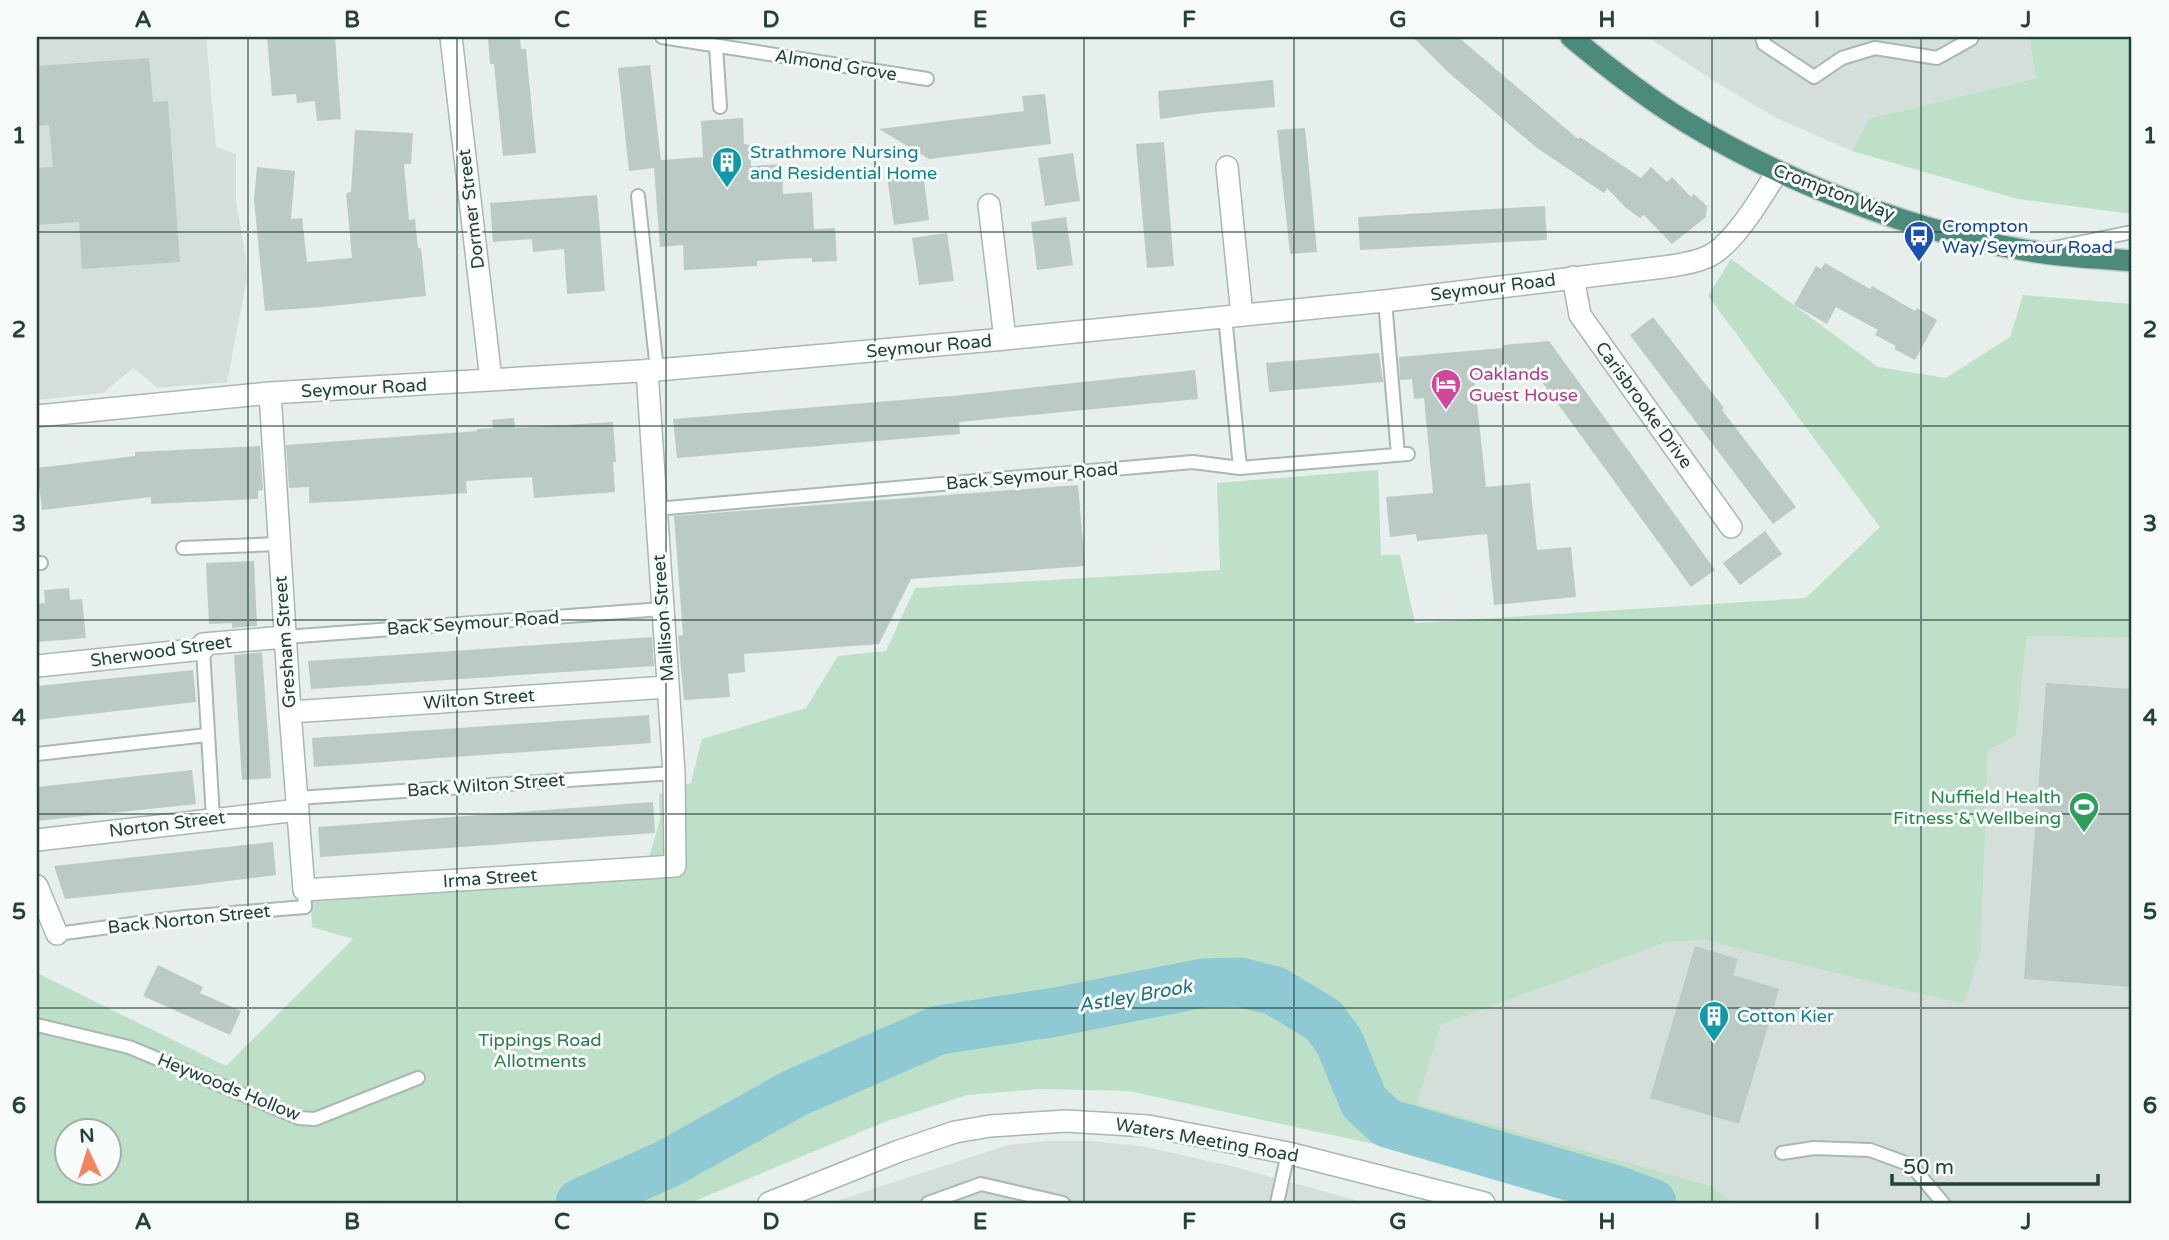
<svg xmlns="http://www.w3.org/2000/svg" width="2169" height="1240" viewBox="0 0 2169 1240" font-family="'Varela Round',sans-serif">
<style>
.built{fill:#d4dfda}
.green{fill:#bfe0c8;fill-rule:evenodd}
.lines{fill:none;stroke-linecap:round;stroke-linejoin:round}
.river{stroke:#8ec9d4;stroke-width:49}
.building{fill:#bbcac4}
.service-casing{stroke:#a8b8b2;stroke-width:16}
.minor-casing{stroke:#a8b8b2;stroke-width:24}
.tertiary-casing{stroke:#a8b8b2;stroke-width:24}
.trunk-casing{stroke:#c2cac8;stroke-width:24}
.service{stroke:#fff;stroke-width:12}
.minor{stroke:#fff;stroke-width:21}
.tertiary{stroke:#fff;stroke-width:21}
.trunk{stroke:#4c8a7c;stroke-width:21}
.grid{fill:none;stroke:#24423a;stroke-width:2;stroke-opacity:0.55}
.labels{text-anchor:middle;stroke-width:6;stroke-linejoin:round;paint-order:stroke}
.street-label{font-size:18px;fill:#24423a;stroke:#f7fbf9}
.culture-label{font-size:18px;fill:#0d838f;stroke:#f7fbf9;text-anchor:start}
.transit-label{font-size:18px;fill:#164399;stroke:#f7fbf9;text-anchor:start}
.hotel-label{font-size:18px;fill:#b23c85;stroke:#f7fbf9;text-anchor:start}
.leisure-label{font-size:18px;fill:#27864d;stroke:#f7fbf9;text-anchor:end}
.park-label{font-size:18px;fill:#2d7a4b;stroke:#f7fbf9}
.water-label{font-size:19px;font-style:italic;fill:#1c6f80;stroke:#f7fbf9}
.neatline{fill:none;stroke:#24423a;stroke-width:2.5}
.grid-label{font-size:23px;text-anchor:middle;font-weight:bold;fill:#24423a}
</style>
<rect width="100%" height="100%" fill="#e6efeb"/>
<path class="built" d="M 37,37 L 206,37 L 216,147 L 236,154 L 236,201 L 246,259 L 247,278 L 227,382 L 158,388 L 133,368 L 103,393 L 37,400 Z
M 1648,37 L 2029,37 L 2036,78 L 1870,119 L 1852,151 L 1774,117 L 1713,80 Z
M 2027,636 L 2132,638 L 2132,1203 L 1733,1203 L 1712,1186 L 1417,1104 L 1441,1025 L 1667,942 L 1707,940 L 1981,948 L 1988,749 L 2016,736 Z
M 1047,1141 L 1092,1141 L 1141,1146 L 1235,1167 L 1366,1203 L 830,1203 L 1008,1145 Z"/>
<path class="green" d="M 2029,37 L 2132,37 L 2132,214 L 2018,199 L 1852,151 L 1869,119 L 2036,78 Z
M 1731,259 L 1878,367 L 1946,378 L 2010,337 L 2023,295 L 2132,304 L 2132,638 L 2027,636 L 2016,736 L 1988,750 L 1981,948 L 1964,1004 L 1787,961 L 1707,940 L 1667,942 L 1441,1025 L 1417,1104 L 1712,1186 L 1733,1203 L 1593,1203 L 1512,1174 L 1129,1091 L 1040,1089 L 968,1095 L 887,1121 L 690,1203 L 37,1203 L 37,973 L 226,1066 L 353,939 L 312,927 L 311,878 L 649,857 L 660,820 L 659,794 L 691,783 L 702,739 L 806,708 L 838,656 L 886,651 L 915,588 L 1220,570 L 1217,483 L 1378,470 L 1381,555 L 1400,555 L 1415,623 L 1806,598 L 1880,527 L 1708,296 ZM 66,1132 L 108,1132 L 108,1174 L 66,1174 Z"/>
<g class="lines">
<path class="river" d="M 580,1203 L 667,1164 L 795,1093 L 939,1030 L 1056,1012 L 1203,983 L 1240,982 L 1275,991 L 1323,1020 L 1339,1041 L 1364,1102 L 1387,1123 L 1613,1189 L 1652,1203"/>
</g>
<path class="building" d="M 267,37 L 335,37 L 341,119 L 317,121 L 315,101 L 297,103 L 296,94 L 272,96 Z
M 488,37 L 520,37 L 521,49 L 526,49 L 536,153 L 503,156 L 494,64 L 490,64 Z
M 1413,37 L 1458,37 L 1578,139 L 1580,137 L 1641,178 L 1651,167 L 1667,182 L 1672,177 L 1691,197 L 1694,194 L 1707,206 L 1706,217 L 1672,244 L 1644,215 L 1640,218 L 1626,208 L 1607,188 L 1604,193 L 1537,148 L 1449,73 Z
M 149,58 L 153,102 L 168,101 L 180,262 L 82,269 L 79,222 L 37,225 L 37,168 L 53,167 L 49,125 L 37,126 L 37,66 Z
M 650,65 L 661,160 L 703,157 L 701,121 L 743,118 L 744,144 L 750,145 L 751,166 L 782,164 L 783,194 L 812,192 L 814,229 L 835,228 L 837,261 L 812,262 L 812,258 L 786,259 L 757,261 L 757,266 L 684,270 L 683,245 L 660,247 L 654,168 L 629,171 L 618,68 Z
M 1273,80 L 1275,107 L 1212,112 L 1160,119 L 1158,91 Z
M 1045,94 L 1051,144 L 929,159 L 879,129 L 1024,111 L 1022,96 Z
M 1305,128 L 1317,252 L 1290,254 L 1277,130 Z
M 355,130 L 413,133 L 411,164 L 404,164 L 409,220 L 415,219 L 418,248 L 421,248 L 426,296 L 322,307 L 265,311 L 254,200 L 257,167 L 295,171 L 291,219 L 302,218 L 307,262 L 352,258 L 346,193 L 351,192 Z
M 1164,142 L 1174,266 L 1147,268 L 1136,144 Z
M 1073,153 L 1080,201 L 1045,206 L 1038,158 Z
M 923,172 L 929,220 L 894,225 L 887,177 Z
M 597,195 L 605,291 L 567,294 L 564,249 L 533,252 L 532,239 L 493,242 L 490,203 Z
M 1545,206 L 1547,240 L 1360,250 L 1358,217 Z
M 1066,217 L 1073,265 L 1037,270 L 1031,222 Z
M 947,233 L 954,281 L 919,285 L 912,238 Z
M 1825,263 L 1870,289 L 1872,286 L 1915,311 L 1917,308 L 1937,320 L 1915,360 L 1894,349 L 1896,346 L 1875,335 L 1878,330 L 1836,307 L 1827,324 L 1794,305 L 1816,266 L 1821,269 Z
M 1653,317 L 1724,408 L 1722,410 L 1796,507 L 1773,524 L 1630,335 Z
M 1549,341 L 1715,570 L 1691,587 L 1534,371 L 1474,376 L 1486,487 L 1530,483 L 1537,550 L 1571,547 L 1576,597 L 1494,605 L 1487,534 L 1417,541 L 1416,534 L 1390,537 L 1386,497 L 1433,493 L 1424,398 L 1414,399 L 1412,379 L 1400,380 L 1399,357 L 1503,348 L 1503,345 Z
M 1379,353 L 1383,382 L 1269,392 L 1266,363 Z
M 1195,370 L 1198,399 L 959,422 L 960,434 L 677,458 L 673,419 L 962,395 Z
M 514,418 L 515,428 L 613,422 L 616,462 L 613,462 L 615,492 L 534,498 L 532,477 L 466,481 L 467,493 L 351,501 L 309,503 L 309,487 L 289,488 L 286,445 L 477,431 L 477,429 L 493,428 L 492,420 Z
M 260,446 L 263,490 L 258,491 L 258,499 L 151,504 L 151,497 L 42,510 L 37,468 L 135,456 L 135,452 Z
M 1078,485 L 1085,566 L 911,579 L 879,644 L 744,654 L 745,672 L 728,674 L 730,697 L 684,700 L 678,636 L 683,635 L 674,516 Z
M 1765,531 L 1782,554 L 1740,585 L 1723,563 Z
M 254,561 L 257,626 L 232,628 L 232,623 L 209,624 L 206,563 Z
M 69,588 L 70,600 L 82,599 L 86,638 L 37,642 L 37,604 L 45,603 L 44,590 Z
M 652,637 L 654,666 L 311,689 L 308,661 Z
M 262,652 L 271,778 L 242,780 L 234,655 Z
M 193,670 L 196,702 L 37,720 L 37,686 Z
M 2046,683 L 2132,689 L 2132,987 L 2024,979 Z
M 649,715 L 651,743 L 314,767 L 312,738 Z
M 192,770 L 196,804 L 37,821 L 37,787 Z
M 653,802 L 655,833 L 320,857 L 318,827 Z
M 273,842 L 276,875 L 187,886 L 65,899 L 54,866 Z
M 1695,946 L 1738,959 L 1733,975 L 1779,989 L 1739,1124 L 1650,1098 Z
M 158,965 L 203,987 L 200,993 L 241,1011 L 230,1035 L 143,996 Z"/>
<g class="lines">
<g class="service-casing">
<path id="service" d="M 662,37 L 927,79
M 1762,37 L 1764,44 L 1814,77 L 1842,58 L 1875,48 L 1937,58 L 1971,39 L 1972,37
M 716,46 L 720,107
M 638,196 L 657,370
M 2054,248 L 2132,232
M 1385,301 L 1398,455
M 1225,316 L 1240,468
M 656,509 L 1193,462 L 1240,468 L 1408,454
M 183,548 L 278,544
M 37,563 L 41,563
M 285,637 L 662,609
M 203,649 L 213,818
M 37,754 L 207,735
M 297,798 L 674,773
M 57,934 L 184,917 L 305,907 L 304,890
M 37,1025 L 129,1047 L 299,1118 L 315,1119 L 418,1078
M 1782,1153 L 1814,1148 L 1870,1150 L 1911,1165 L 1943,1203
M 928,1203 L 981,1184 L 1063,1203
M 1277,1203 L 1288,1153"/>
</g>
<g class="minor-casing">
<path id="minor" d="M 451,37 L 491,380
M 1227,167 L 1242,315
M 989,205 L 1005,339
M 1573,277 L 1580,315 L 1731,527
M 270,393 L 290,712 L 304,890 L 675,866 L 674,773 L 647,370
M 37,416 L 270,393 L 657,370 L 1005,339 L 1385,301 L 1664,267 C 1678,265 1694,263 1707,257 C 1733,246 1762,196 1777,172
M 37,666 L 203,649 L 203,644 L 285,637
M 290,712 L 668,687
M 37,840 L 298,810
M 37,886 L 57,934"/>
</g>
<g class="tertiary-casing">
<path id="tertiary" d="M 769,1203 L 899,1151 L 955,1132 L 990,1126 L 1066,1121 L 1148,1126 L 1288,1153 L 1484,1203"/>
</g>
<g class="trunk-casing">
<path id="trunk" d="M 1571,37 C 1607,67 1645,97 1686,122 C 1786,183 1921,235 2037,252 C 2068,257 2101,258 2132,261"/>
</g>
<use href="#service" class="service"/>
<use href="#minor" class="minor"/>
<use href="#tertiary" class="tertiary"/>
<use href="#trunk" class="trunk"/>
</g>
<path class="grid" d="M 248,37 L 248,1203M 457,37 L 457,1203M 666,37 L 666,1203M 875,37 L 875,1203M 1084,37 L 1084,1203M 1294,37 L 1294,1203M 1503,37 L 1503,1203M 1712,37 L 1712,1203M 1921,37 L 1921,1203M 37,232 L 2132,232M 37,426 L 2132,426M 37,620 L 2132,620M 37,814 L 2132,814M 37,1008 L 2132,1008"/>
<defs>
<g id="building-pin" transform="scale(1.575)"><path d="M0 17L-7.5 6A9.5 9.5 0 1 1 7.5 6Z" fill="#0f9aa8" stroke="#f7fbf9"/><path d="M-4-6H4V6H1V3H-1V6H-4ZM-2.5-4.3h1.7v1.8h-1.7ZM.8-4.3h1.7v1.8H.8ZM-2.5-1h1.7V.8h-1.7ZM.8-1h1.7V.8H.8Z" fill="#fff"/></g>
<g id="bus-pin" transform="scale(1.575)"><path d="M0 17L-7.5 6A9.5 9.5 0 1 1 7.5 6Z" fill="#1a4fb4" stroke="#f7fbf9"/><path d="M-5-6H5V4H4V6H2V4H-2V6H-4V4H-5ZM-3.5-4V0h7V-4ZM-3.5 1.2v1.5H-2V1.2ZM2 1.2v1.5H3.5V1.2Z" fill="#fff"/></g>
<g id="hotel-pin" transform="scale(1.575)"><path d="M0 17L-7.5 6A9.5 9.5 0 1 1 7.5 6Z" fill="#d1479c" stroke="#f7fbf9"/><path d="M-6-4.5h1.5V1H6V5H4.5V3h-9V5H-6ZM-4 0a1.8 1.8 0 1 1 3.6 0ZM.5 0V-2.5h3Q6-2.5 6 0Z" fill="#fff"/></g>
<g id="stadium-pin" transform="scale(1.575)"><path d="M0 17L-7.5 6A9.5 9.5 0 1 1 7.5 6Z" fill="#2e9e5b" stroke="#f7fbf9"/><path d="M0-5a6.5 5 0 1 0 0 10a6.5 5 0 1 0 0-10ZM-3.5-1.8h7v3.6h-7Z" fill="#fff"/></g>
</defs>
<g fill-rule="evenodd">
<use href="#building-pin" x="727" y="162"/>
<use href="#bus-pin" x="1919" y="236"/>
<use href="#hotel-pin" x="1446" y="384"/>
<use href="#stadium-pin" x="2084" y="807"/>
<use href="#building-pin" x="1714" y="1016"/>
</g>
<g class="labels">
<g class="street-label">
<text transform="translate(836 65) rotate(9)" y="6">Almond Grove</text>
<text transform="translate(1834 192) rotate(21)" y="6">Crompton Way</text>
<text transform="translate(471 209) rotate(-97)" y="6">Dormer Street</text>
<text transform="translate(1493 287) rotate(-7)" y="6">Seymour Road</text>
<text transform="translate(929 346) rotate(-5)" y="6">Seymour Road</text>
<text transform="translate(364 388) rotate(-3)" y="6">Seymour Road</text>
<text transform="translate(1644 405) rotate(54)" y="6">Carisbrooke Drive</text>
<text transform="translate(1032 476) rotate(-5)" y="6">Back Seymour Road</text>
<text transform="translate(663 618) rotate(-94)" y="6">Mallison Street</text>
<text transform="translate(473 623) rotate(-4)" y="6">Back Seymour Road</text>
<text transform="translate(285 642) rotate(-94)" y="6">Gresham Street</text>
<text transform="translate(161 651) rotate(-8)" y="6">Sherwood Street</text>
<text transform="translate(479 699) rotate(-4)" y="6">Wilton Street</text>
<text transform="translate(486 785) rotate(-4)" y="6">Back Wilton Street</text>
<text transform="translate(167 824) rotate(-7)" y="6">Norton Street</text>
<text transform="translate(490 878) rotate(-4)" y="6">Irma Street</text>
<text transform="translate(189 919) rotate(-6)" y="6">Back Norton Street</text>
<text transform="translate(229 1087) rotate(22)" y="6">Heywoods Hollow</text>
<text transform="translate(1207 1140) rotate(10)" y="6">Waters Meeting Road</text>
</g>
<g class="culture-label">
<text x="750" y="158">Strathmore Nursing<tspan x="750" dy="21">and Residential Home</tspan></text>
<text x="1737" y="1022">Cotton Kier</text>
</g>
<g class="transit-label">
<text x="1942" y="232">Crompton<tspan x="1942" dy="21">Way/Seymour Road</tspan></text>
</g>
<g class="hotel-label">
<text x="1469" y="380">Oaklands<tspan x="1469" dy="21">Guest House</tspan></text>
</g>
<g class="leisure-label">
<text x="2061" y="803">Nuffield Health<tspan x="2061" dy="21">Fitness &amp; Wellbeing</tspan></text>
</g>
<g class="park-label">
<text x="540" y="1046">Tippings Road<tspan x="540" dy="21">Allotments</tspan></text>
</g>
<g class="water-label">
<text transform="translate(1135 995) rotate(-10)" y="7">Astley Brook</text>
</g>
</g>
<rect width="2169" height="1240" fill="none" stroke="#f7fbf9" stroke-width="77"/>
<g transform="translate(88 1152) rotate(356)"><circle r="33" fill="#f7fbf9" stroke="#a3b1ad" stroke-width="2"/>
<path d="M0-5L12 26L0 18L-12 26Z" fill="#f4845f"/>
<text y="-10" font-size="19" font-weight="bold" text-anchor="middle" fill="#24423a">N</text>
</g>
<path d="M1892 1174v10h206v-10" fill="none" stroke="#24423a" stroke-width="3.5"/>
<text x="1903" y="1174" font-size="21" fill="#24423a" stroke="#f7fbf9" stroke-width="5" paint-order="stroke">50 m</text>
<rect x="38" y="38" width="2092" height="1164" class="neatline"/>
<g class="grid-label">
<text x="143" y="27">A</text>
<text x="352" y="27">B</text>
<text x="562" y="27">C</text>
<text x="771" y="27">D</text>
<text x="980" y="27">E</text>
<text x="1189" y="27">F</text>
<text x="1398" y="27">G</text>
<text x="1607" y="27">H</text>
<text x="1817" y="27">I</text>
<text x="2026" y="27">J</text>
<text x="19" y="143">1</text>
<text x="2150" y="143">1</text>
<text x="19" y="337">2</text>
<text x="2150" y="337">2</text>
<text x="19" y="531">3</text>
<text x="2150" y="531">3</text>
<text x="19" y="725">4</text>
<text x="2150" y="725">4</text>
<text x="19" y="919">5</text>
<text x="2150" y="919">5</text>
<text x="19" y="1113">6</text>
<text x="2150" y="1113">6</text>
<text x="143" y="1229">A</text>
<text x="352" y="1229">B</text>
<text x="562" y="1229">C</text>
<text x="771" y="1229">D</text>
<text x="980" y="1229">E</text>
<text x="1189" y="1229">F</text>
<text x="1398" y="1229">G</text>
<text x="1607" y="1229">H</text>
<text x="1817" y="1229">I</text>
<text x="2026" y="1229">J</text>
</g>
</svg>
